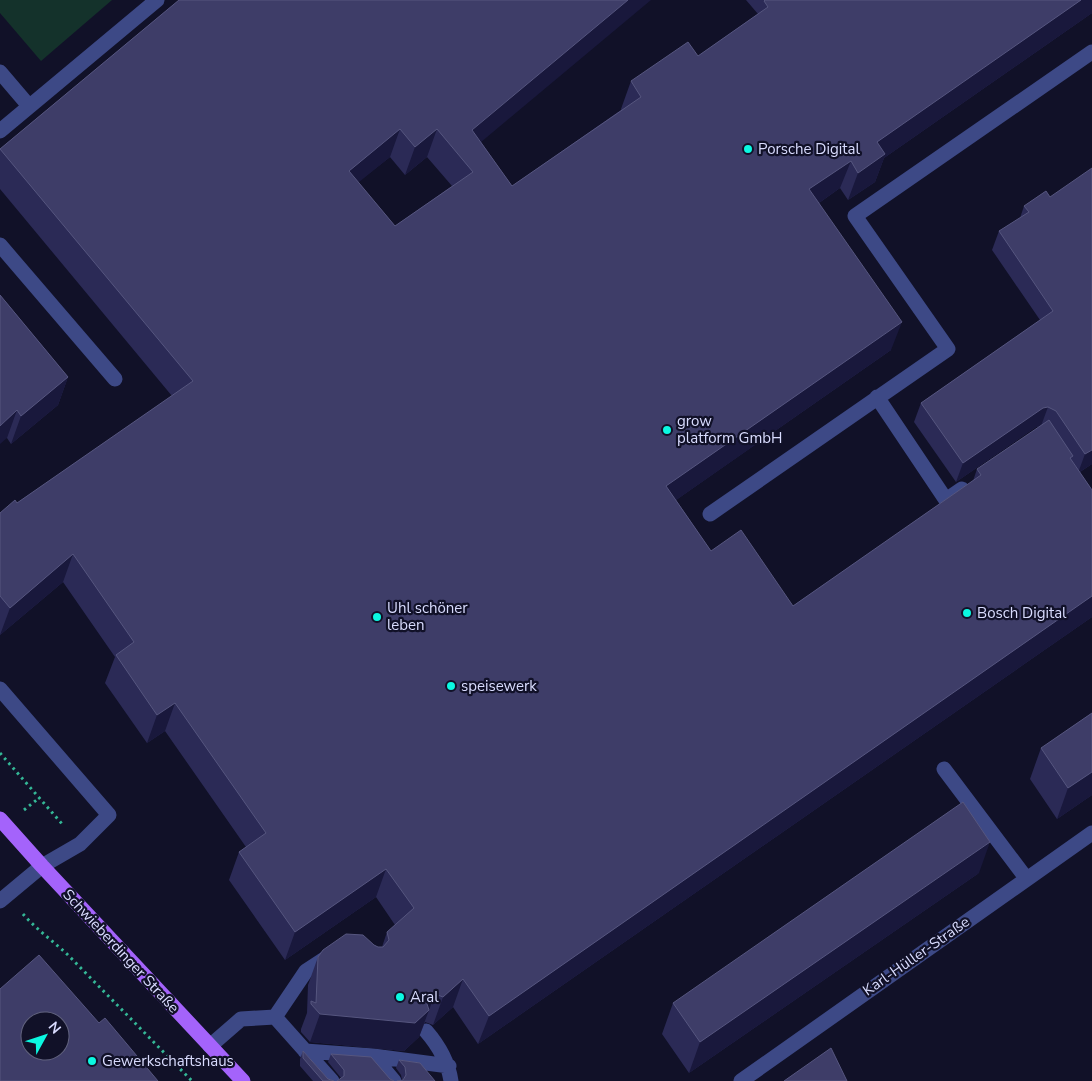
<svg xmlns="http://www.w3.org/2000/svg" width="1092" height="1081" viewBox="0 0 1092 1081" font-family="'Nunito Sans',sans-serif">
<style>
.green{fill:#14322b}
.lines{fill:none;stroke-linecap:round;stroke-linejoin:round}
.path{stroke:#34b796;stroke-width:3;stroke-dasharray:2.5 4;stroke-linecap:butt}
.minor{stroke:#3d4986;stroke-width:15}
.major{stroke:#a463fb;stroke-width:15}
.wall{fill:#2b2a56;fill-rule:evenodd}
.shaded-wall{fill:#19183c}
.building{fill:#3e3d68;stroke:#56567f;fill-rule:evenodd}
.poi-dot{fill:#0bf8e1;stroke:#111128;stroke-width:2}
.labels{text-anchor:middle;stroke-width:4.5;stroke-linejoin:round;paint-order:stroke}
.poi-label{font-size:15px;fill:#d9dcfe;stroke:#111128;text-anchor:start}
.street-label{font-size:15px;fill:#d9dcfe;stroke:#111128}
</style>
<rect width="100%" height="100%" fill="#111128"/>
<path class="green" d="M 0,0 L 112,0 L 41,61 L 0,13 Z"/>
<g class="lines">
<path class="path" d="M 0,753 L 63,825
M 24,810 L 39,798
M 23,914 C 36,929 53,941 68,955 L 192,1081"/>
<path class="minor" d="M 0,72 L 29,106
M 0,131 L 157,0
M 0,245 L 115,379
M 877,397 L 946,500 L 962,489
M 710,514 L 948,349 L 855,216 L 1092,52
M 0,689 L 109,815 L 80,844 L 42,866 L 0,901
M 944,769 L 1026,878
M 275,1017 L 306,971 L 332,954
M 426,1031 C 439,1046 448,1061 451,1081
M 210,1046 L 241,1019 L 275,1017 L 332,1081
M 305,1051 L 373,1056 L 394,1081
M 373,1056 L 449,1066
M 741,1081 L 1092,833"/>
<path class="major" d="M 0,819 L 42,866 L 243,1081"/>
</g>
<path class="wall" d="M 179,0 L 481,142 L 512,186 L 621,110 L 621,109 L 631,81 L 698,56 L 758,14 L 746,0 L 1092,0 L 1092,13 L 884,158 L 875,182 L 848,200 L 840,188 L 819,203 L 891,350 L 676,500 L 711,551 L 793,606 L 973,481 L 977,469 L 1041,426 L 1036,427 L 956,482 L 914,422 L 921,403 L 1040,320 L 992,250 L 999,231 L 1020,218 L 1024,206 L 1046,191 L 1092,464 L 1080,472 L 1092,490 L 1092,617 L 478,1044 L 453,1007 L 433,1025 L 425,1022 L 419,1037 L 404,1051 L 310,1042 L 301,1032 L 301,1029 L 307,1013 L 308,985 L 318,957 L 374,945 L 378,947 L 382,947 L 387,932 L 395,925 L 376,897 L 285,960 L 229,880 L 239,852 L 246,847 L 165,731 L 147,743 L 105,683 L 115,657 L 63,582 L 0,635 L 0,513 L 17,503 L 172,396 L 0,189 L 0,149 ZM 390,157 L 405,175 L 427,157 L 452,186 L 395,226 L 358,182 Z
M 0,295 L 68,377 L 58,405 L 11,444 L 7,438 Z
M 1092,713 L 1092,795 L 1057,819 L 1030,779 L 1041,748 Z
M 979,873 L 689,1073 L 662,1034 L 673,1003 Z
M 303,1051 L 328,1079 L 334,1081 L 313,1081 L 300,1066 L 300,1059 Z
M 331,1054 L 390,1079 L 341,1078 L 328,1062 Z
M 399,1060 L 420,1063 L 402,1080 L 401,1075 L 396,1068 Z"/>
<path class="shaded-wall" d="M 628,0 L 651,0 L 462,158 L 472,130 Z
M 1081,0 L 1092,0 L 1092,13 L 884,158 L 875,182 L 848,200 L 858,173 L 877,142 Z
M 400,129 L 390,157 L 338,199 L 349,171 Z
M 437,129 L 427,157 L 405,175 L 415,147 Z
M 851,161 L 840,188 L 799,217 L 809,189 Z
M 902,322 L 891,350 L 656,514 L 666,486 Z
M 68,377 L 58,405 L 11,444 L 21,416 Z
M 1048,407 L 1041,426 L 1036,427 L 956,482 L 963,463 L 1043,408 Z
M 17,410 L 7,438 L 0,444 L 0,426 Z
M 1092,450 L 1092,464 L 1078,473 L 1085,454 Z
M 73,554 L 63,582 L 0,635 L 10,608 Z
M 1092,596 L 1092,617 L 478,1044 L 489,1016 Z
M 175,703 L 165,731 L 147,743 L 157,715 Z
M 1092,772 L 1092,795 L 1057,819 L 1068,788 Z
M 990,842 L 979,873 L 689,1073 L 700,1042 Z
M 386,869 L 376,897 L 285,960 L 295,932 Z
M 463,979 L 453,1007 L 433,1025 L 443,997 Z
M 435,994 L 419,1037 L 404,1051 L 310,1042 L 320,1014 L 430,996 Z"/>
<path class="building" d="M 179,0 L 628,0 L 472,130 L 512,186 L 641,97 L 631,81 L 688,42 L 698,56 L 768,7 L 764,1 L 765,0 L 1081,0 L 877,142 L 885,154 L 858,173 L 851,161 L 809,189 L 902,322 L 666,486 L 711,551 L 741,530 L 793,606 L 981,475 L 977,469 L 1049,420 L 1073,456 L 1070,458 L 1092,490 L 1092,596 L 489,1016 L 463,979 L 443,997 L 435,994 L 430,996 L 427,1004 L 429,1010 L 415,1023 L 320,1014 L 311,1004 L 311,1001 L 316,1003 L 318,957 L 323,950 L 346,934 L 363,935 L 374,945 L 378,947 L 383,947 L 389,940 L 387,932 L 414,908 L 386,869 L 295,932 L 239,852 L 266,833 L 175,703 L 157,715 L 116,655 L 134,642 L 73,554 L 10,608 L 0,596 L 0,513 L 15,500 L 17,503 L 193,381 L 0,149 ZM 400,129 L 415,147 L 437,129 L 473,172 L 395,226 L 349,171 Z
M 1092,168 L 1092,450 L 1085,454 L 1056,411 L 1048,407 L 1043,408 L 963,463 L 921,403 L 1053,311 L 999,231 L 1029,212 L 1024,206 L 1046,191 L 1050,197 Z
M 0,295 L 68,377 L 21,416 L 17,410 L 0,426 Z
M 1092,713 L 1092,772 L 1068,788 L 1041,748 Z
M 963,802 L 990,842 L 700,1042 L 673,1003 Z
M 39,955 L 99,1023 L 105,1018 L 158,1081 L 0,1081 L 0,989 ZM 30,1021 L 60,1021 L 60,1051 L 30,1051 Z
M 831,1048 L 847,1081 L 784,1081 Z
M 303,1051 L 328,1079 L 334,1081 L 323,1081 L 303,1058 Z
M 331,1054 L 371,1057 L 390,1079 L 394,1081 L 337,1081 L 344,1076 L 344,1070 Z
M 399,1060 L 420,1063 L 435,1081 L 397,1081 L 403,1080 L 406,1075 L 405,1067 Z"/>
<g class="poi-dot">
<circle cx="748" cy="149" r="5"/>
<circle cx="667" cy="430" r="5"/>
<circle cx="967" cy="613" r="5"/>
<circle cx="377" cy="617" r="5"/>
<circle cx="451" cy="686" r="5"/>
<circle cx="400" cy="997" r="5"/>
<circle cx="92" cy="1061" r="5"/>
</g>
<g class="labels">
<g class="poi-label">
<text x="758" y="154">Porsche Digital</text>
<text x="677" y="426">grow<tspan x="677" dy="17">platform GmbH</tspan></text>
<text x="387" y="613">Uhl schöner<tspan x="387" dy="17">leben</tspan></text>
<text x="977" y="618">Bosch Digital</text>
<text x="461" y="691">speisewerk</text>
<text x="410" y="1002">Aral</text>
<text x="102" y="1066">Gewerkschaftshaus</text>
</g>
<g class="street-label">
<text transform="translate(121 951) rotate(47)" y="5">Schwieberdinger Straße</text>
<text transform="translate(916 956) rotate(-35)" y="5">Karl-Hüller-Straße</text>
</g>
</g>
<g transform="translate(45 1036) rotate(50)"><circle r="24" fill="#111128" stroke="#61627e"/>
<path d="M0-4L9 19L0 12L-9 19Z" fill="#0bf8e1"/>
<text y="-8" font-size="14" font-weight="bold" text-anchor="middle" fill="#d9dcfe">N</text>
</g>
</svg>
